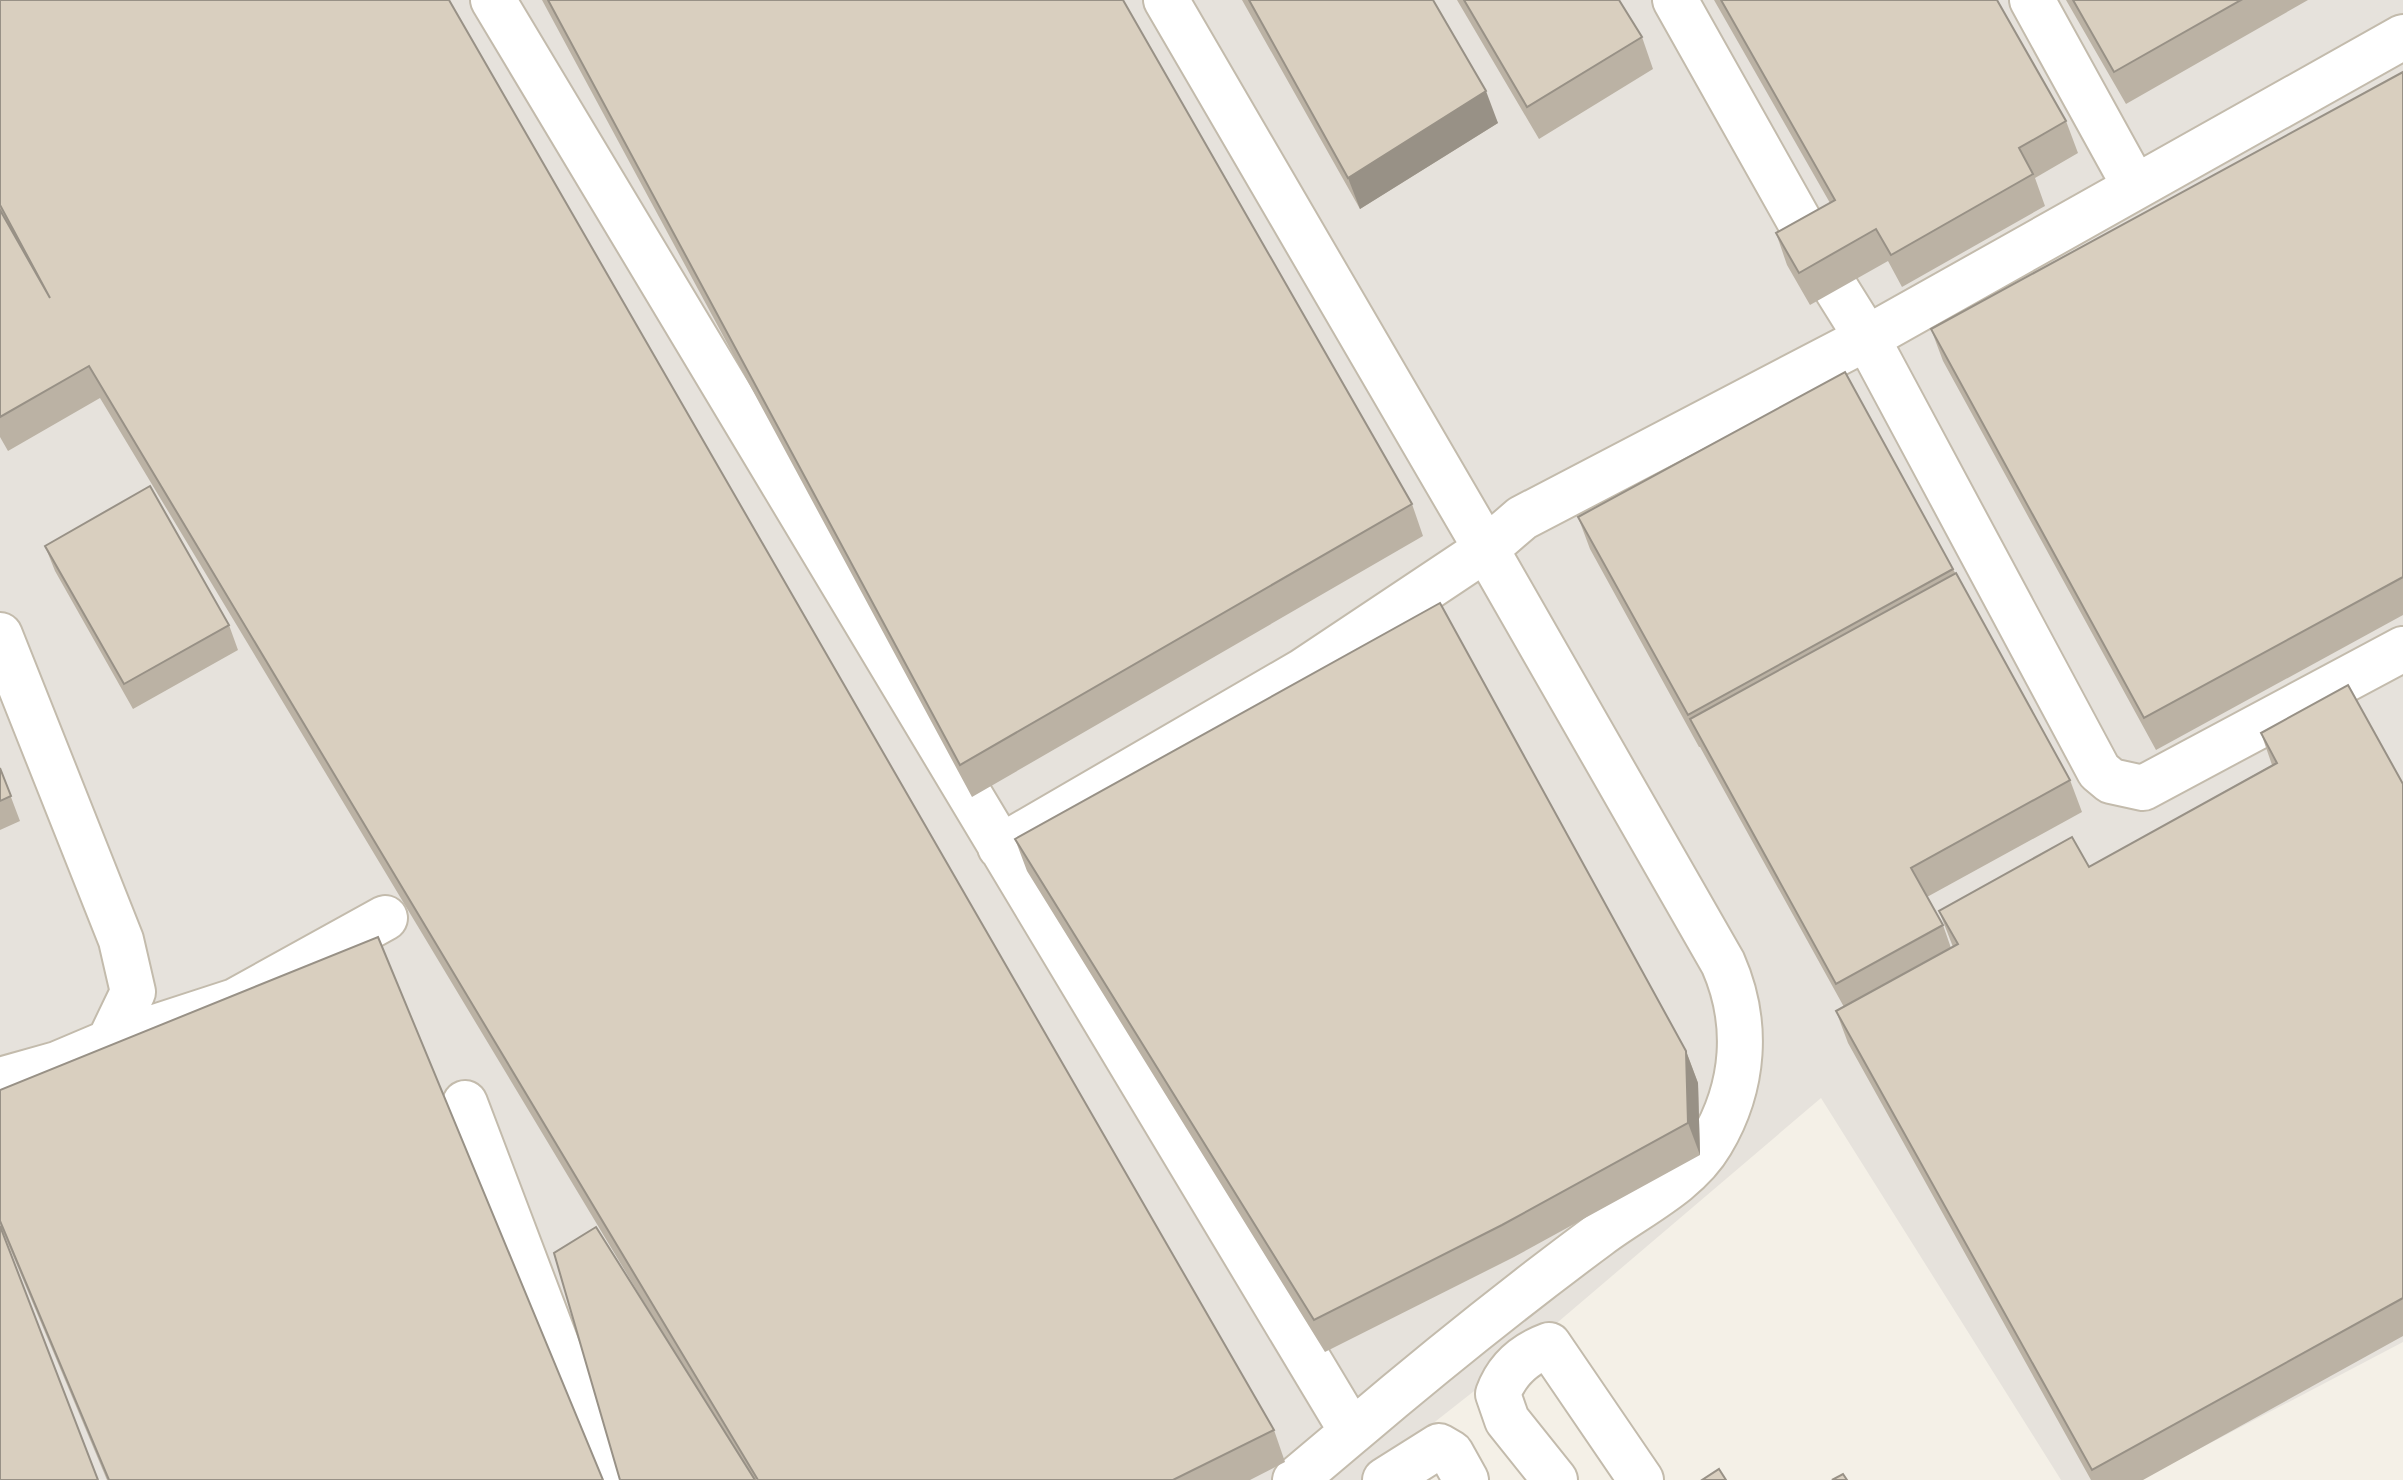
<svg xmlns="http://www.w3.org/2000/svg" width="2403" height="1480" viewBox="0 0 2403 1480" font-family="'Varela Round',sans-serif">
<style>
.industrial{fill:#e6e2dc}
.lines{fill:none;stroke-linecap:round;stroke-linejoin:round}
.minor-casing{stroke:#c3bbac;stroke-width:48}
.minor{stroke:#fff;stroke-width:44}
.wall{fill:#bbb2a4}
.shaded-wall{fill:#989186}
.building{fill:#d9cfbf;stroke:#989186;stroke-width:2}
</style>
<rect width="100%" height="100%" fill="#f4f0e7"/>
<path class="industrial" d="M 0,0 L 2403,0 L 2403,1342 L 2140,1480 L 2061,1480 L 1821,1098 L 1511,1362 L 1361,1480 L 0,1480 Z"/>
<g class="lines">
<g class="minor-casing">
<path id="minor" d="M 493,0 L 1352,1432 L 1295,1480
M 1675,0 L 1815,249
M 2032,0 L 2134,185
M 1837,290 L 1867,338 L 2099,771 L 2111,781 L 2143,788 L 2403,649
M 0,635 L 121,940 L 133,992 L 109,1042 L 57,1064 L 0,1080
M 1000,847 L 1303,671 L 1486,549 L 1166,0
M 109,1042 L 235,1001 L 385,918
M 465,1103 L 608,1480
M 1352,1432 C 1432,1364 1514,1298 1599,1235 C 1636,1207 1687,1184 1711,1143 C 1745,1086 1749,1022 1723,963 L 1486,549 L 1522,518 L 1867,338 L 2403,37
M 1385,1480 L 1439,1446 L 1451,1453 L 1466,1480
M 1555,1480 L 1507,1420 L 1498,1394 C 1507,1369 1525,1354 1549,1345 L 1641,1480"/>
</g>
<use href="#minor" class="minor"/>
</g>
<path class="wall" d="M 0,0 L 1274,1430 L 1285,1462 L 1250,1480 L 620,1480 L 657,1324 L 100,398 L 8,451 L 0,437 Z
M 542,0 L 1123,0 L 1412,504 L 1423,536 L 972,797 Z
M 1242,0 L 1433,0 L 1498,123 L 1360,209 Z
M 1457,0 L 1619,0 L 1642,37 L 1653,69 L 1539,139 Z
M 1714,0 L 1997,0 L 2066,121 L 2078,153 L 2035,178 L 2045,206 L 1902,287 L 1888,261 L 1810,305 L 1787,265 L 1776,233 L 1830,203 Z
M 2066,0 L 2308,0 L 2126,104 Z
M 2403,72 L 2403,615 L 2156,750 L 1943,361 L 1931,329 Z
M 1578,517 L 1953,569 L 2070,780 L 2082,812 L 1927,897 L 1943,925 L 1951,948 L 1953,947 L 1939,911 L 2089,867 L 2272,765 L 2261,733 L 2403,784 L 2403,1336 L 2143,1480 L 2091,1480 L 1848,1043 L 1836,1011 L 1844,1007 L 1700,747 L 1699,747 L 1590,549 Z
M 45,546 L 229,625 L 238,650 L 133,709 L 55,571 Z
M 0,768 L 20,821 L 0,830 Z
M 1015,839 L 1686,1051 L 1698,1083 L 1700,1155 L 1514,1257 L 1325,1352 L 1027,871 Z
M 0,1090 L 603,1480 L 107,1480 L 0,1225 Z"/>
<path class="shaded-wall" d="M 1486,91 L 1498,123 L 1360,209 L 1348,178 Z
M 1686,1051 L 1698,1083 L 1700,1155 L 1688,1123 Z"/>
<path class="building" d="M 0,0 L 449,0 L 1274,1430 L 1173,1480 L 758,1480 L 89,366 L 0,417 L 0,210 L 50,298 L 0,205 Z
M 548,0 L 1123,0 L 1412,504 L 960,765 Z
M 1249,0 L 1433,0 L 1486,91 L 1348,178 Z
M 1464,0 L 1619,0 L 1642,37 L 1527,107 Z
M 1721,0 L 1997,0 L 2066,121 L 2019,148 L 2033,174 L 1891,255 L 1876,229 L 1799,273 L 1776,233 L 1835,200 Z
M 2073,0 L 2241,0 L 2114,72 Z
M 2403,72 L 2403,577 L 2144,718 L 1931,329 Z
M 1845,372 L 1953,569 L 1688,715 L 1578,517 Z
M 150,486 L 229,625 L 124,684 L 45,546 Z
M 1956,573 L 2070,780 L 1911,868 L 1943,925 L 1836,984 L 1690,719 Z
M 1440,603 L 1686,1051 L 1688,1123 L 1502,1225 L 1314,1320 L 1015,839 Z
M 2348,685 L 2403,784 L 2403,1298 L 2092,1470 L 1836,1011 L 1958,944 L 1939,911 L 2072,837 L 2089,867 L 2277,763 L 2261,733 Z
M 0,768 L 11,796 L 0,801 Z
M 378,937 L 603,1480 L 109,1480 L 0,1221 L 0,1090 Z
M 0,1226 L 98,1480 L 0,1480 Z
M 596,1227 L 755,1480 L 620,1480 L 554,1253 Z
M 1719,1469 L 1726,1480 L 1702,1480 Z
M 1843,1474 L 1847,1480 L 1832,1480 Z"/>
</svg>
